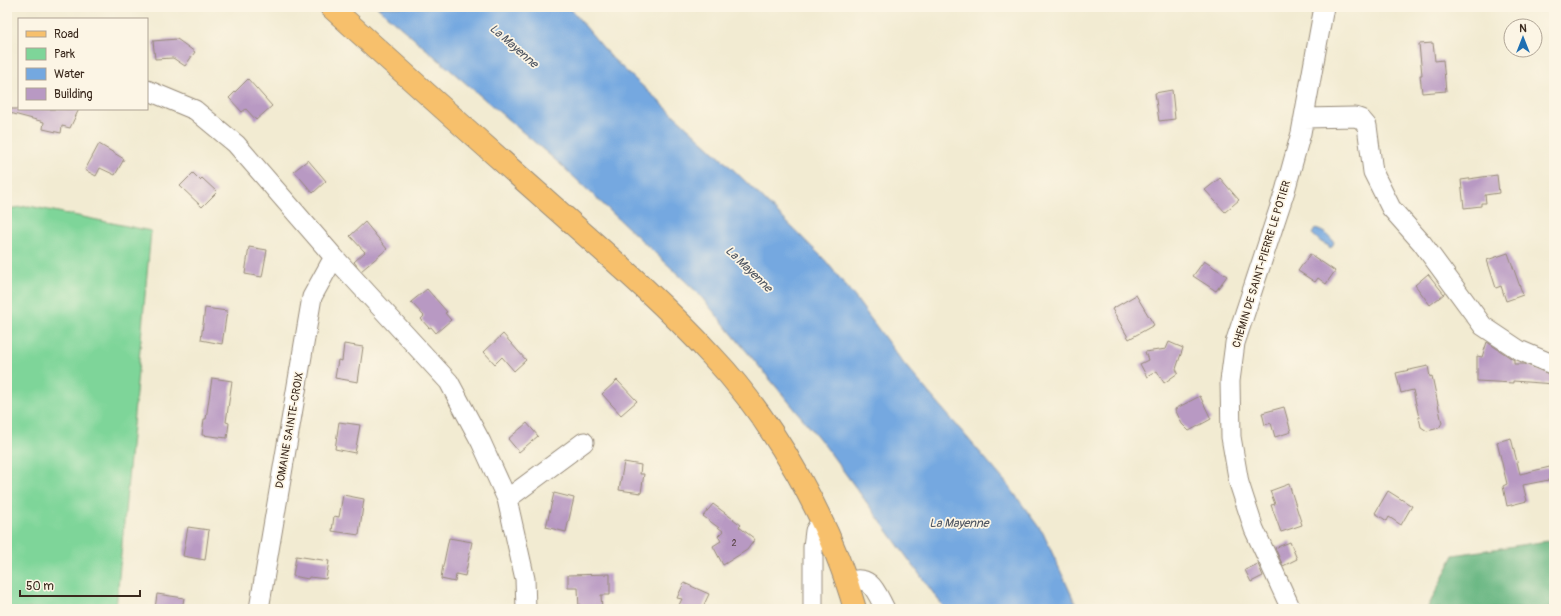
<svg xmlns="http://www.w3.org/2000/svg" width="1561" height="616" viewBox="0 0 1561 616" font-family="Pangolin,sans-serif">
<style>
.green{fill:#7ed599;stroke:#5c805c}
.forest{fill:#66b681;stroke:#507050}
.water{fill:#74a8e0;stroke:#58697f}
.building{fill:#b899c3}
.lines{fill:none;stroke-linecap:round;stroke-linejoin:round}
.minor-casing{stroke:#968a78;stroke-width:21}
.major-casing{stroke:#968a78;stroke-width:24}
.minor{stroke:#fff;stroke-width:19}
.major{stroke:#f7c06c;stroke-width:22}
.labels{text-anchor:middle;stroke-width:3.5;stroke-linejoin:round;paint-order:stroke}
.number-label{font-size:9px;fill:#5a4647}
.street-label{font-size:11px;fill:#3b2a1e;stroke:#fcf5e5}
.water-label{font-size:12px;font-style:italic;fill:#4f5662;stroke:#fcf5e5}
</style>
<rect width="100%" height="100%" fill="#fcf5e5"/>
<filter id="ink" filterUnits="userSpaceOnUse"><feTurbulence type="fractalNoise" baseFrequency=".025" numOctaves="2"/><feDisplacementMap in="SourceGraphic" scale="8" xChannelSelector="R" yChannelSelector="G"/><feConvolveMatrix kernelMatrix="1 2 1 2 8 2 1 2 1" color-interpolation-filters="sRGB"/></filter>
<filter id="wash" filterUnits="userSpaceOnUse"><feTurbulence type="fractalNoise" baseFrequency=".012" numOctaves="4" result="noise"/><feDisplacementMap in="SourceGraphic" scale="16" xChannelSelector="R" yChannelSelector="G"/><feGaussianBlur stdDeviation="0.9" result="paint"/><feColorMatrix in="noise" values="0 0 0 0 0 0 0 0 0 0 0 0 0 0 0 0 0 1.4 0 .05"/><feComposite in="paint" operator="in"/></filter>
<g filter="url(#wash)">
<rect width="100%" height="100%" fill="#f2ebd2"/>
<path class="green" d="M 29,206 L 151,231 L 116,609 L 7,609 L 7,209 Z"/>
<path class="forest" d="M 1554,540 L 1554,609 L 1427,609 L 1454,555 Z"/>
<path class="water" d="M 377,7 L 569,7 L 612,58 L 739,175 L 825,260 L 854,296 L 904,364 L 1008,485 L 1043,533 L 1078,609 L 945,609 L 823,443 L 698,293 L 560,164 Z
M 1315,229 C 1323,231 1329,235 1334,242 L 1332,247 L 1329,248 L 1329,246 L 1321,242 L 1312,234 Z"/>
<g id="blocks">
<path class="building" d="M 177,39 L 195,52 L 185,66 L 173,58 L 155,59 L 153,41 Z
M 1433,43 L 1435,61 L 1443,60 L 1446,91 L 1422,93 L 1420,75 L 1422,75 L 1419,44 Z
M 248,79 L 272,106 L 256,120 L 246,109 L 242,112 L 229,98 Z
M 1172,90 L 1175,119 L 1159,121 L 1155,93 Z
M 10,109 L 79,109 L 70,128 L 62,126 L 61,133 L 43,129 L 44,122 L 10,113 Z
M 99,144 L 124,159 L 115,175 L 100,168 L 96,176 L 85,170 Z
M 308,160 L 326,181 L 313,193 L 294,171 Z
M 193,173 L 200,180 L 202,178 L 217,192 L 202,207 L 180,186 Z
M 1497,175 L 1499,193 L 1485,195 L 1486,203 L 1481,203 L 1481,206 L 1464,208 L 1461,180 Z
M 1220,178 L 1239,200 L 1225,212 L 1205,190 Z
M 365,222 L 387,249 L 361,271 L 354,262 L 365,252 L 350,236 Z
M 249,247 L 267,250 L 262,277 L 245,274 Z
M 1508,253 L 1523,295 L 1506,301 L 1501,286 L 1496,288 L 1487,260 Z
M 1310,254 L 1335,271 L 1326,284 L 1318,278 L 1315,282 L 1298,271 Z
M 1204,261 L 1227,276 L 1216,291 L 1193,276 Z
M 1428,274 L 1444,294 L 1430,305 L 1415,285 Z
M 427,289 L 447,312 L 445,313 L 451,320 L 436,333 L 431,327 L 429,328 L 421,319 L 424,316 L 411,302 Z
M 1136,295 L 1154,325 L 1129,339 L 1112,309 Z
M 205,308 L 227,311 L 222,344 L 201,340 Z
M 503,334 L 526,360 L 514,371 L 502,357 L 495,364 L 484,352 Z
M 1169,342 L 1183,348 L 1176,369 L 1178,373 L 1164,383 L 1157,371 L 1147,377 L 1140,364 L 1148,360 L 1145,352 L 1166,349 Z
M 1487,342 L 1514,360 L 1514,364 L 1525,364 L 1554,376 L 1554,384 L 1513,381 L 1513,383 L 1477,381 L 1477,356 L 1482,357 Z
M 344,344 L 363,347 L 358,382 L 335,378 L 338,360 L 342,361 Z
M 1428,366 L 1430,377 L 1432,376 L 1442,423 L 1439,428 L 1427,431 L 1421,427 L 1413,390 L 1401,393 L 1396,373 Z
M 212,378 L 232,381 L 226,422 L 229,423 L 227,438 L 202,435 L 204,419 L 206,419 Z
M 617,380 L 637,401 L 621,415 L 602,394 Z
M 1200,396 L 1211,419 L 1189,431 L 1182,424 L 1175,409 Z
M 1284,407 L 1291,432 L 1275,437 L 1271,423 L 1265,425 L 1262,413 Z
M 339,422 L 360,425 L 355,453 L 335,449 Z
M 527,423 L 538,436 L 519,452 L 508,439 Z
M 1511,438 L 1520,474 L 1554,466 L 1554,479 L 1523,485 L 1527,501 L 1507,506 L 1503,486 L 1507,484 L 1497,442 Z
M 624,462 L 641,465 L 640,474 L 644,474 L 641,493 L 619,490 Z
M 1289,484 L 1302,525 L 1281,532 L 1271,505 L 1275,504 L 1270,491 Z
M 1388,491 L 1412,506 L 1401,525 L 1389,517 L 1387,521 L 1375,513 Z
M 554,493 L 574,498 L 566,532 L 546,527 Z
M 343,495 L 364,499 L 359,535 L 332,531 L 334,516 L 339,517 Z
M 713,504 L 741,525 L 739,527 L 755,539 L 747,550 L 723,565 L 713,546 L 721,541 L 718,536 L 723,531 L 703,516 Z
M 188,527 L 209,530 L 205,560 L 183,556 Z
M 449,538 L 472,542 L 465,576 L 456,574 L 455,582 L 441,579 L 442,571 Z
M 1290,542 L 1297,559 L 1283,566 L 1275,548 Z
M 296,556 L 329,561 L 326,579 L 309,577 L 308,579 L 293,576 Z
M 1258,564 L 1263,576 L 1251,582 L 1245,570 Z
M 610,574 L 610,595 L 601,595 L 602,609 L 579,609 L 578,588 L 568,588 L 568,575 Z
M 684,583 L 709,594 L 702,609 L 687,609 L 679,605 L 682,599 L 677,598 Z
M 157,594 L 184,598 L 182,609 L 155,609 Z"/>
</g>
</g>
<g filter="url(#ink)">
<use href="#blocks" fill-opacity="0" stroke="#968a78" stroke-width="1"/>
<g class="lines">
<g class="minor-casing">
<path id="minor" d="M 147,90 L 195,110 L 236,144 L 334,257 L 449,382 L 481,442 L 507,499 L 525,579 L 526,609
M 1304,118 L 1355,117 L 1361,119 L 1367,126 L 1373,172 L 1391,208 L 1422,243 L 1483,326 L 1519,350 L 1554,365
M 507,499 L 584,442
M 847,582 C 871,573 876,592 885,609
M 259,609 L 312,297 L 334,257
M 813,609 L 813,547 L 815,531 L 821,521
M 1291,609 L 1254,529 L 1239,483 L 1231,437 L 1230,381 L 1235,343 L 1285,191 L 1301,133 L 1324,7"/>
</g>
<g class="major-casing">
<path id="major" d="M 331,7 C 399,69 468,131 537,192 C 596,245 658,297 712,356 C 774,421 831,523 855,609"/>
</g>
<use href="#minor" class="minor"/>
<use href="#major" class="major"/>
</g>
</g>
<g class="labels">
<g class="number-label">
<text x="734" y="546">2</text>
</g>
<g class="street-label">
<text transform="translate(1261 264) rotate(-73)" y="4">CHEMIN DE SAINT-PIERRE LE POTIER</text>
<text transform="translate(289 430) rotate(-80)" y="4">DOMAINE SAINTE-CROIX</text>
</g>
<g class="water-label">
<text transform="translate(514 46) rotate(41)" y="4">La Mayenne</text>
<text transform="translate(749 269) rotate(44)" y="4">La Mayenne</text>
<text x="959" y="527">La Mayenne</text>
</g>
</g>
<rect width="1561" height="616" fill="none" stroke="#fcf5e5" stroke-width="24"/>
<rect x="18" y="18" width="130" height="92" fill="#fcf5e5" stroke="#afa495"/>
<rect x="26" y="31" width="20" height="6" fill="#f7c06c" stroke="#afa495"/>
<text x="54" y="38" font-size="12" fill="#3b2a1e">Road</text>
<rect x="26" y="48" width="20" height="12" fill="#7ed599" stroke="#afa495"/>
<text x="54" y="58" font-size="12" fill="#3b2a1e">Park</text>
<rect x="26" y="68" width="20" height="12" fill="#74a8e0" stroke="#afa495"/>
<text x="54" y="78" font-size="12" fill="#3b2a1e">Water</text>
<rect x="26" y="88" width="20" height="12" fill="#b899c3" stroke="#afa495"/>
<text x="54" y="98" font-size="12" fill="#3b2a1e">Building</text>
<g transform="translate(1523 38)"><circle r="19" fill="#fcf5e5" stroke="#afa495"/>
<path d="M0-3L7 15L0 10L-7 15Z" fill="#1f6fb2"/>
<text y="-6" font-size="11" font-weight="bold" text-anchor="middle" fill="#3b2a1e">N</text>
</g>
<path d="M20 590v6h120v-6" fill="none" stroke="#3b2a1e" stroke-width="2"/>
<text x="26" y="590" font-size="12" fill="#3b2a1e" stroke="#fcf5e5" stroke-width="3" paint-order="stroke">50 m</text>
</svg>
